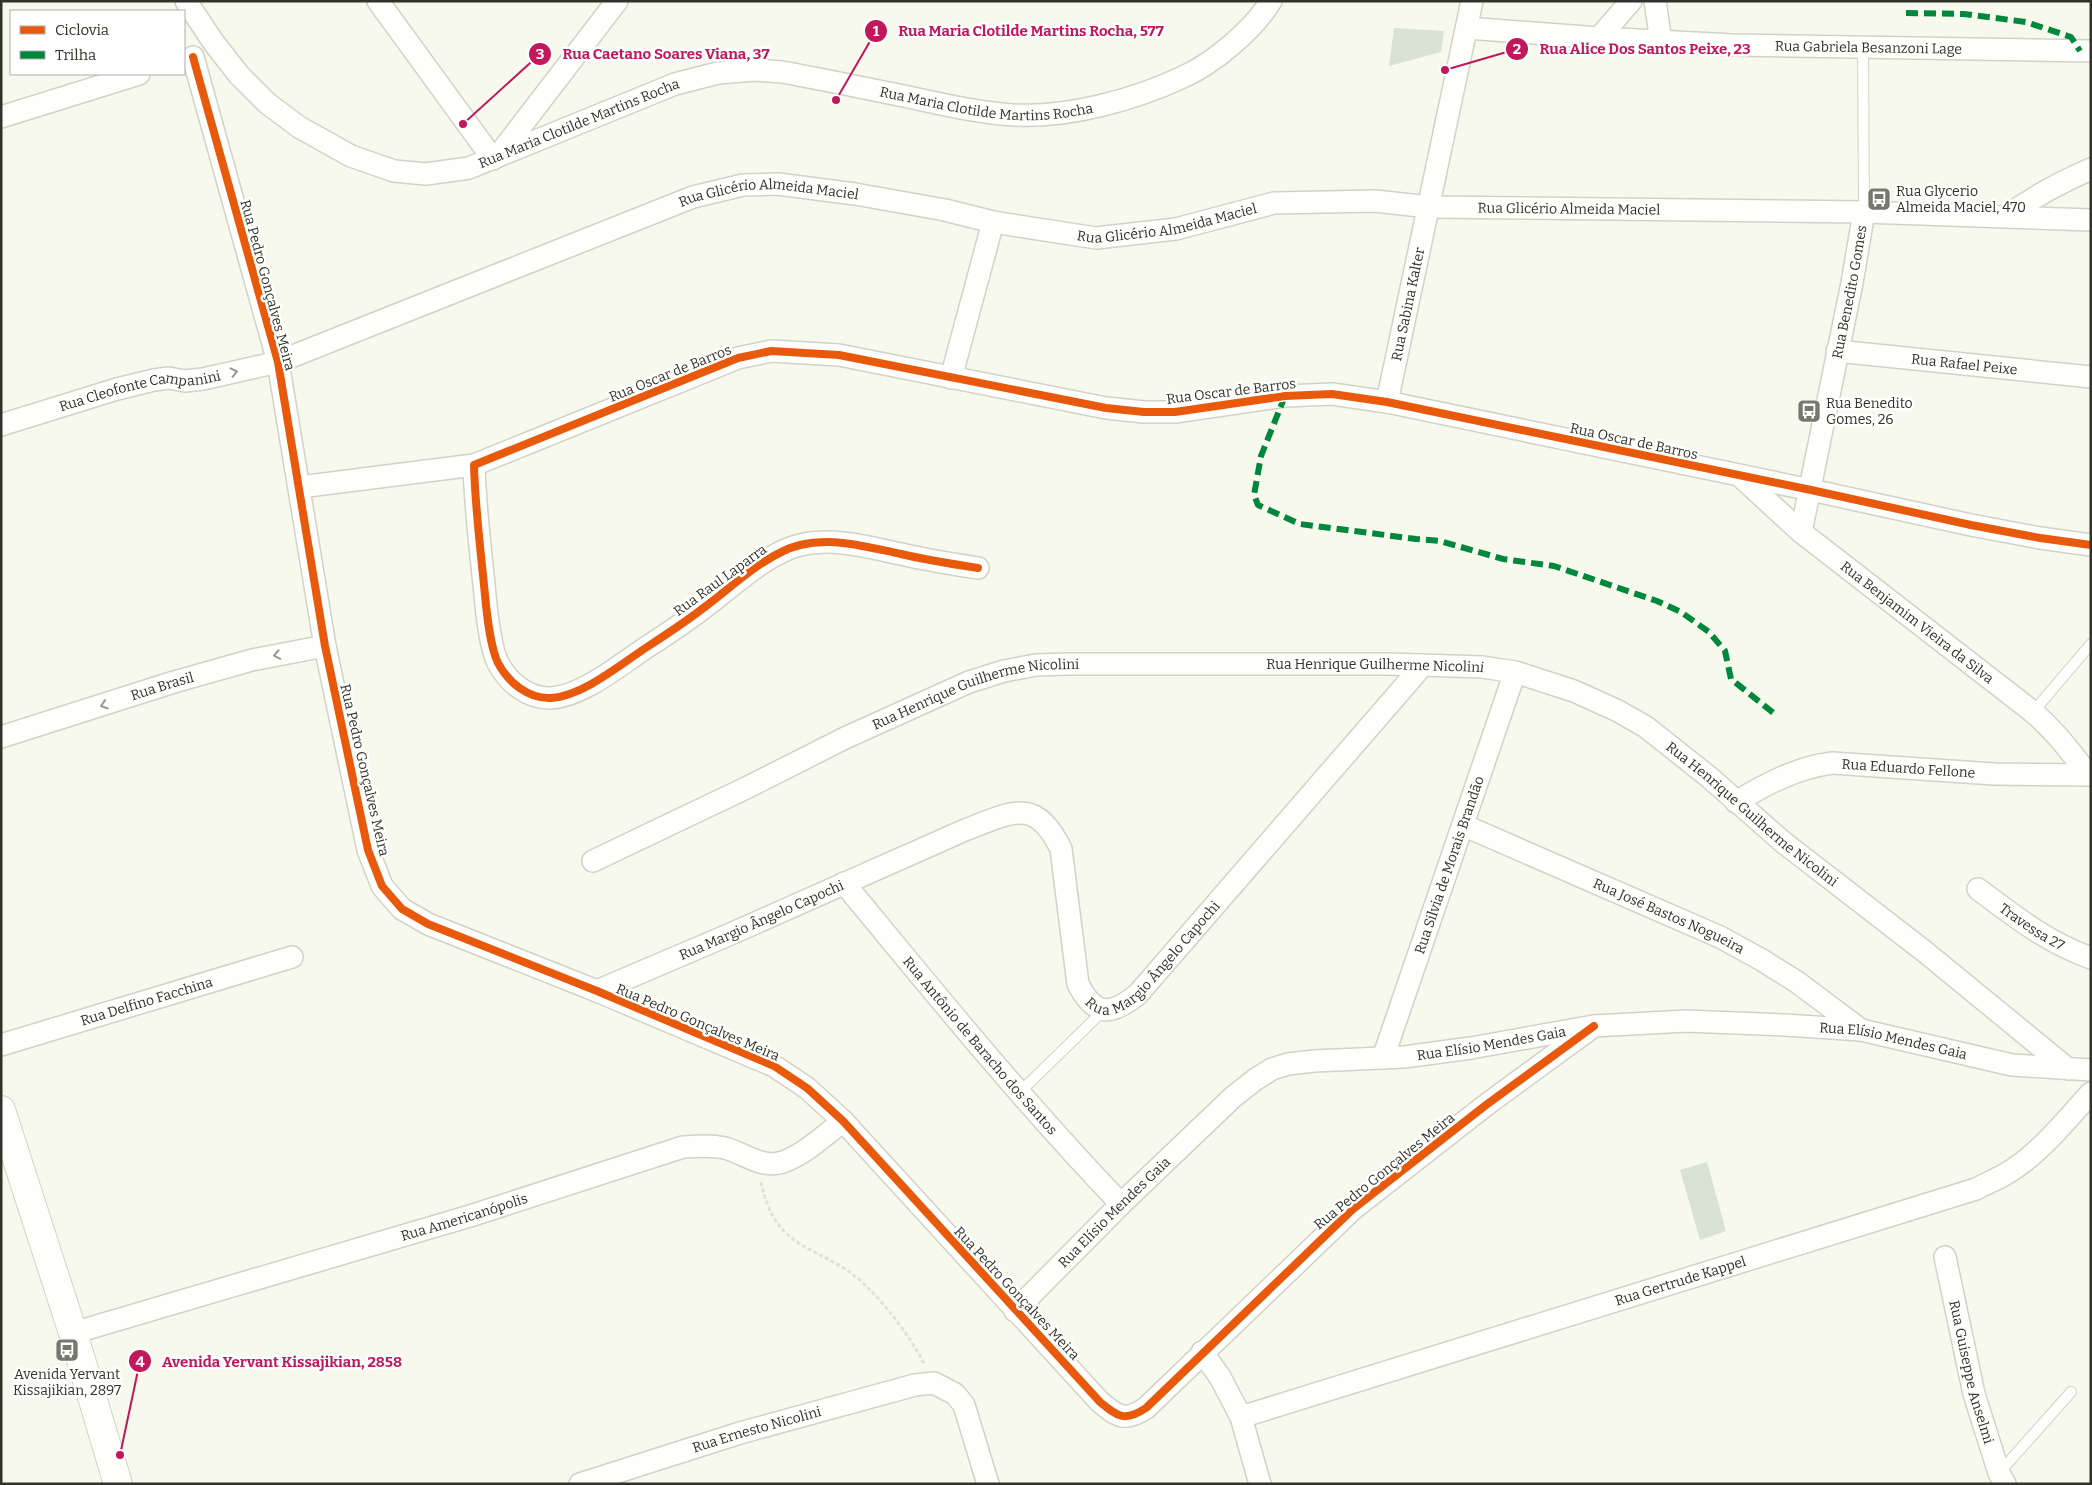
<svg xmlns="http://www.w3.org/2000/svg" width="2092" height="1485" viewBox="0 0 2092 1485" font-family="Bitter,serif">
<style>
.building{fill:#d9e2d4}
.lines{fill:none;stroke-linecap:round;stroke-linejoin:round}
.lane-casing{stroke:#d1d3c8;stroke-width:12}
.street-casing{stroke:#d1d3c8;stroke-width:24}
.secondary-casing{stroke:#d1d3c8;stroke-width:30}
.path{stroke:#e0e0dd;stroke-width:3;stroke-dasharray:4 2.5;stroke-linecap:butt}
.lane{stroke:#fefefc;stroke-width:10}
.street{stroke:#fefefc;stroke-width:21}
.secondary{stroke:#fefefc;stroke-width:28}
.quiet{stroke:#00873e;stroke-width:6;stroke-dasharray:12 6;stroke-linecap:butt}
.cycleway-casing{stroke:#fff;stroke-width:11}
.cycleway{stroke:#e8590c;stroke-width:8}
.oneway{stroke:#989892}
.labels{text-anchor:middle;stroke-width:5;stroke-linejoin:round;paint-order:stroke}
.street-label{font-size:14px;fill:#313329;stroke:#fff}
.poi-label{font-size:14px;fill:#313329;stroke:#fff;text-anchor:start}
.leader{fill:none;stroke:#c2185b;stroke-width:2}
.callout-dot{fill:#c2185b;stroke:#fff;stroke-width:2}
.mark-label{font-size:15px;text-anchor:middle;font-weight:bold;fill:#fff}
.callout-label{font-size:15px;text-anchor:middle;font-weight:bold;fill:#c2185b;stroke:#fff;stroke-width:5;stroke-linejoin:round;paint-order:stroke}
</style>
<rect width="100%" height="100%" fill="#f6f9eb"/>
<path class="building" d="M 1394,28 L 1444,31 L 1441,52 L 1389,66 Z
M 1707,1162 L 1726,1231 L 1700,1240 L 1680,1170 Z"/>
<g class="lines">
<g class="lane-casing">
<path id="lane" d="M 1863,48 L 1864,212
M 2033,712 L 2091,644
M 1020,1092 L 1104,1010
M 1999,1473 L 2071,1392"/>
</g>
<g class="street-casing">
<g id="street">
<path id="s1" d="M 186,1 L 214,43 L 239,75 L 267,103 L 299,127 L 351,156 L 394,171 L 426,174 L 469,168 L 675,84 L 718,73 L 755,70 L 782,72 C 826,80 869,89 913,98 C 946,105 980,113 1014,115 C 1068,118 1134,100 1183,77 C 1214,63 1253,30 1271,1"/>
<path d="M 378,1 L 493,159"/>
<path d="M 1655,1 L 1661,42"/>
<path id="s2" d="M 1467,28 L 1599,38 L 1733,45 L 2091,51"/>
<path d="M 1599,38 L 1631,1"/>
<path d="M 193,57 L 278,362 L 325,646 L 368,850 L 382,886 L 402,909 L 428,924 L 597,991 L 774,1066 L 807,1088 L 843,1121 L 1100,1402 C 1118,1417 1125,1422 1146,1408 L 1353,1209 L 1486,1105 L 1594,1026"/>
<path d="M 1,117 L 139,74"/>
<path d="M 498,156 L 617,1"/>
<path d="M 2007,216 C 2033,197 2061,182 2091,169"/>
<path id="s3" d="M 1837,351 L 2091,377"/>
<path d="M 951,378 L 993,222"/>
<path id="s4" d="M 1387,402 L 1472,1"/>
<path id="s5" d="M 1,425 L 117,389 L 154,380 L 169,378 L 185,381 L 203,379 L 278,362 L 693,197 L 743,185 L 778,184 L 855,194 L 945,210 L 993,222 L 1096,238 L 1176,229 L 1274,203 L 1375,201 L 1429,207 L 1864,212 L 2091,220"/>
<path id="s6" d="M 1740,476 L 1801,532 L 2033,712 C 2055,731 2071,751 2088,775"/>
<path d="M 300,487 L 474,465"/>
<path id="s7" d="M 1801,532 L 1852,283 L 1864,212"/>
<path d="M 978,568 C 952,564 926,560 901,554 C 867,547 834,537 800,545 C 767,553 733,586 706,606 C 687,621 667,634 647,647 C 621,664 583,696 551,698 C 528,699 508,682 498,663 C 489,645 486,605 484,585 C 480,545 475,505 474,465 L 738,358 L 771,351 L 839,355 L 1106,408 L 1144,412 L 1175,412 L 1285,396 L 1332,394 L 1387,402 L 1811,490 L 1971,525 L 2040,538 L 2091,545"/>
<path id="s8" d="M 1,737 L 174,682 L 252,660 L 325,646"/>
<path id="s9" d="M 1736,802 C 1768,783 1796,768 1832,763 L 1994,774 L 2091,775"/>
<path id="s10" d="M 1463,825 L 1720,937 L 1762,960 L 1797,982 L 1861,1030"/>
<path id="s11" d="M 593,861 L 746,788 L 845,738 L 969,682 L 1004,671 L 1036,665 L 1067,664 L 1389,664 L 1482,667 L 1515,672 L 1574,691 L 1618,711 L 1646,727 L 1709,777 L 1783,842 L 1924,951 L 2068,1069"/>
<path id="s12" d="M 844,883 C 934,992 1023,1102 1121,1204"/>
<path id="s13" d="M 1978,889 C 2014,916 2048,943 2091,958"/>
<path id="s14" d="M 597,991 L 726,936 L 965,830 C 1011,813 1035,795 1061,849 L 1078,984 C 1095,1017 1111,1016 1138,994 L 1423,665"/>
<path id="s15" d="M 1,1045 L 292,957"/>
<path id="s16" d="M 1383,1058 L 1515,672"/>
<path id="s17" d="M 1945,1257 L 1974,1394 L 1999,1473 L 2005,1484"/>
<path id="s18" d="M 1015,1311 L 1121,1204 L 1233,1097 L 1256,1079 L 1272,1069 L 1288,1064 L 1314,1061 L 1404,1057 L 1471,1048 L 1594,1026 L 1686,1021 L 1785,1025 L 1861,1030 L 2012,1065 L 2091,1070"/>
<path id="s19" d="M 73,1333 L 470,1216 L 683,1147 C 698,1146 710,1145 725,1148 C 744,1153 761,1169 783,1162 C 805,1154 825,1135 843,1121"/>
<path d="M 1202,1352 L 1220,1377 L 1241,1417 L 1260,1484"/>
<path id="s20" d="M 1241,1417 L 1976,1189 C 1985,1184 1995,1180 2004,1175 C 2038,1156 2064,1122 2091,1093"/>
<path id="s21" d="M 580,1484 L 740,1433 L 915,1385 L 934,1383 L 955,1394 L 964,1405 L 988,1484"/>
</g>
</g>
<g class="secondary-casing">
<path id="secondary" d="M 1,1110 L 73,1333 L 118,1484"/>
</g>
<path class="path" d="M 761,1182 C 776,1256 822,1243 865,1285 C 888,1307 911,1338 925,1365"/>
<use href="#lane" class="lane"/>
<use href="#street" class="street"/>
<use href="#secondary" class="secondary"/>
<path class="quiet" d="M 1906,13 L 1964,14 L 2026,22 L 2071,37 L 2080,51
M 1285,396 L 1261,456 L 1254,495 L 1258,505 L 1300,524 L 1416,539 L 1440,541 L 1503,559 L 1554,566 L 1657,601 L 1681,612 L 1709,632 L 1725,651 L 1731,679 L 1776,715"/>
<g class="cycleway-casing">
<path id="cycleway" d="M 193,57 L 278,362 L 325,646 L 368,850 L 382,886 L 402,909 L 428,924 L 597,991 L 774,1066 L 807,1088 L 843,1121 L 1100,1402 C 1118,1417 1125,1422 1146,1408 L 1353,1209 L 1486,1105 L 1594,1026
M 978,568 C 952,564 926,560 901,554 C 867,547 834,537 800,545 C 767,553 733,586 706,606 C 687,621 667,634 647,647 C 621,664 583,696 551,698 C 528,699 508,682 498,663 C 489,645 486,605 484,585 C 480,545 475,505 474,465 L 738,358 L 771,351 L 839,355 L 1106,408 L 1144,412 L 1175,412 L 1285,396 L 1332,394 L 1387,402 L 1811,490 L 1971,525 L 2040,538 L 2091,545"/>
</g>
<use href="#cycleway" class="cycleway"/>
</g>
<defs><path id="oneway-chevron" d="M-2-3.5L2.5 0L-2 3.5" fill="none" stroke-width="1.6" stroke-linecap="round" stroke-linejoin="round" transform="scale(1.25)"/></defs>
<g class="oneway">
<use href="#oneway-chevron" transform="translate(234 372) rotate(-13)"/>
<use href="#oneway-chevron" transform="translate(277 655) rotate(169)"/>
<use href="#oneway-chevron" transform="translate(104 705) rotate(162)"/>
</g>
<defs>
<g id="bus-square" transform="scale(1.25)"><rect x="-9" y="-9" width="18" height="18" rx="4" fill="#76786d" stroke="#fff"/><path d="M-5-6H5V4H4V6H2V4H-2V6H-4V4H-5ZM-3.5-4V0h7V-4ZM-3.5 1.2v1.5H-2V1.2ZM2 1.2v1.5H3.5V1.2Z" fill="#fff"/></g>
</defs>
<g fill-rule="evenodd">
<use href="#bus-square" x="1879" y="199"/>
<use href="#bus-square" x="1809" y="411"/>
<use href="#bus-square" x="67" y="1350"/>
</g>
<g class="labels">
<g class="street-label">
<text dy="5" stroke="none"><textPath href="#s2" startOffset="402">Rua Gabriela Besanzoni Lage</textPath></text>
<text dy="5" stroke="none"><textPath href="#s1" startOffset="890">Rua Maria Clotilde Martins Rocha</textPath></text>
<text dy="5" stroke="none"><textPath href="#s1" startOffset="470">Rua Maria Clotilde Martins Rocha</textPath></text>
<text dy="5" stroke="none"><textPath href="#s5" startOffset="809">Rua Glicério Almeida Maciel</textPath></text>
<text dy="5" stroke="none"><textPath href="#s5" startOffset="1619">Rua Glicério Almeida Maciel</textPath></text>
<text dy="5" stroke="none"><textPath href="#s5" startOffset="1214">Rua Glicério Almeida Maciel</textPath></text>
<text transform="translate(268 285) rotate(75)" y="5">Rua Pedro Gonçalves Meira</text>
<text dy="5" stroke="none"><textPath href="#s7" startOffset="245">Rua Benedito Gomes</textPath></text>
<text dy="5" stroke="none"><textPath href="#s4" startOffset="100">Rua Sabina Kalter</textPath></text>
<text dy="5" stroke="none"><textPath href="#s3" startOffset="128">Rua Rafael Peixe</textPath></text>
<text transform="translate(670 373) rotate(-22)" y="5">Rua Oscar de Barros</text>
<text dy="5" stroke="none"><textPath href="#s5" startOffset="144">Rua Cleofonte Campanini</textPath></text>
<text transform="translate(1231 391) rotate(-7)" y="5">Rua Oscar de Barros</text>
<text transform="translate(1634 441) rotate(12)" y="5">Rua Oscar de Barros</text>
<text transform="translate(720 580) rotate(-36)" y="5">Rua Raul Laparra</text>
<text dy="5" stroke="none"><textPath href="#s6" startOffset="230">Rua Benjamim Vieira da Silva</textPath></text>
<text dy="5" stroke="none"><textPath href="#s11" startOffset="825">Rua Henrique Guilherme Nicolini</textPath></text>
<text dy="5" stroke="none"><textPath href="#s8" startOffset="169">Rua Brasil</textPath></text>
<text dy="5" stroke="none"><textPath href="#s11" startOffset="420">Rua Henrique Guilherme Nicolini</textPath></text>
<text dy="5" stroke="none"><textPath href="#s9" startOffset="181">Rua Eduardo Fellone</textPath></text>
<text transform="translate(365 770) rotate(77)" y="5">Rua Pedro Gonçalves Meira</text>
<text dy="5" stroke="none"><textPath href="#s11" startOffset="1245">Rua Henrique Guilherme Nicolini</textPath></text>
<text dy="5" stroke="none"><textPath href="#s16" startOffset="204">Rua Silvia de Morais Brandão</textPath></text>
<text dy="5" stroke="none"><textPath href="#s10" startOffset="225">Rua José Bastos Nogueira</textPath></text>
<text dy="5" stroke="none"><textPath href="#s14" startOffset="179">Rua Margio Ângelo Capochi</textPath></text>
<text dy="5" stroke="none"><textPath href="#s13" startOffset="66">Travessa 27</textPath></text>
<text dy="5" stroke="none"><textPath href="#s14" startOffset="761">Rua Margio Ângelo Capochi</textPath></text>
<text dy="5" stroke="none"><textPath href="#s15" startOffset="152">Rua Delfino Facchina</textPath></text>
<text transform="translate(698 1022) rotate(23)" y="5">Rua Pedro Gonçalves Meira</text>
<text dy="5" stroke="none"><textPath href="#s18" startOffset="980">Rua Elísio Mendes Gaia</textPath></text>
<text dy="5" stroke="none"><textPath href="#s18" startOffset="575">Rua Elísio Mendes Gaia</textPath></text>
<text dy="5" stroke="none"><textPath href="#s12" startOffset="212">Rua Antônio de Baracho dos Santos</textPath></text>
<text transform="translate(1384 1171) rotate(-39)" y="5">Rua Pedro Gonçalves Meira</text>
<text dy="5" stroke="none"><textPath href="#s18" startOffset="140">Rua Elísio Mendes Gaia</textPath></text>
<text dy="5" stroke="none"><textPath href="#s19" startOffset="408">Rua Americanópolis</textPath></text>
<text dy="5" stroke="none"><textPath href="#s20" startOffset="460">Rua Gertrude Kappel</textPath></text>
<text transform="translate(1017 1293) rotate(47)" y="5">Rua Pedro Gonçalves Meira</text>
<text dy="5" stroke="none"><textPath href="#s17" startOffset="118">Rua Guiseppe Anselmi</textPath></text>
<text dy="5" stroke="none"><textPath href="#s21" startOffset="185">Rua Ernesto Nicolini</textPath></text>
</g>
<g class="poi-label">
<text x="1896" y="196">Rua Glycerio<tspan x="1896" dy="16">Almeida Maciel, 470</tspan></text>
<text x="1826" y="408">Rua Benedito<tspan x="1826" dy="16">Gomes, 26</tspan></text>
<text x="67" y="1379" text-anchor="middle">Avenida Yervant<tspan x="67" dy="16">Kissajikian, 2897</tspan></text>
</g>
</g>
<path class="leader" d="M836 100L876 31M1445 70L1517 49M463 124L540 54M120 1455L140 1361"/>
<g class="callout-dot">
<circle cx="836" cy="100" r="5"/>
<circle cx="1445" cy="70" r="5"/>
<circle cx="463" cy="124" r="5"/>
<circle cx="120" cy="1455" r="5"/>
<circle cx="876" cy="31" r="12"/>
<circle cx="1517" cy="49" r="12"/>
<circle cx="540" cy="54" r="12"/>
<circle cx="140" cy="1361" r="12"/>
</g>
<g class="mark-label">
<text x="876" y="36">1</text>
<text x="1517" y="54">2</text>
<text x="540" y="59">3</text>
<text x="140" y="1367">4</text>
</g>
<g class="callout-label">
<text x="1031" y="36">Rua Maria Clotilde Martins Rocha, 577</text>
<text x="1645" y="54">Rua Alice Dos Santos Peixe, 23</text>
<text x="666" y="59">Rua Caetano Soares Viana, 37</text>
<text x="282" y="1367">Avenida Yervant Kissajikian, 2858</text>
</g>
<rect width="2092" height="1485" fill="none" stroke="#313329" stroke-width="5"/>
<rect x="10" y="10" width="175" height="65" fill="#ffffff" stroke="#adada9"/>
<rect x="20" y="26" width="25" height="8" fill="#e8590c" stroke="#adada9"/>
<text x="55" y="35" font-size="15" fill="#313329">Ciclovia</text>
<rect x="20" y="51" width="25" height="8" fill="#00873e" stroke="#adada9"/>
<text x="55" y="60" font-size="15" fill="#313329">Trilha</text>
</svg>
